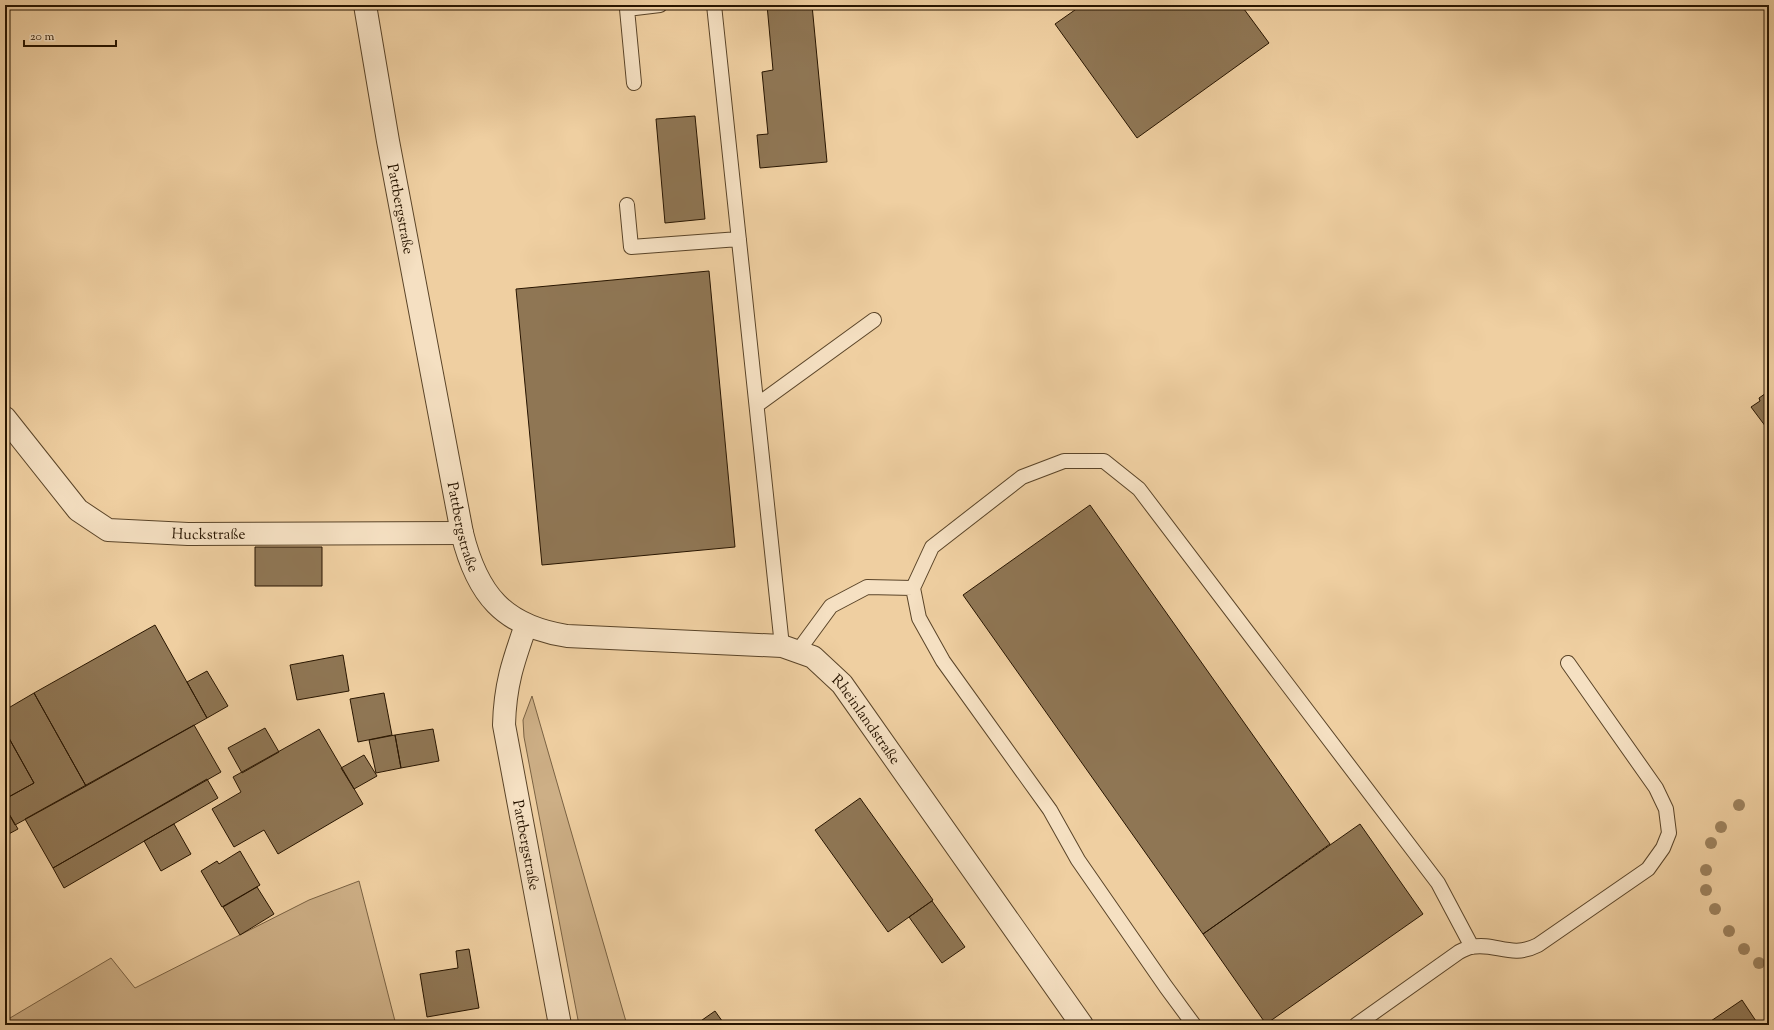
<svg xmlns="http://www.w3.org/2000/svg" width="1774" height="1030" viewBox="0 0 1774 1030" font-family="'Sorts Mill Goudy',serif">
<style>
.green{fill:#cdaf86;stroke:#7a6243}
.building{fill:#8f7654;stroke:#281500}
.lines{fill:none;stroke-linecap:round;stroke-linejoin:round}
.service-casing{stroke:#5a4428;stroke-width:16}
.minor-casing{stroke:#5a4428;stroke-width:24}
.service{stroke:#f5e0c2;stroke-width:14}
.minor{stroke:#f5e0c2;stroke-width:22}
.tree{fill:#9d825e}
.labels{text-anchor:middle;stroke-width:3;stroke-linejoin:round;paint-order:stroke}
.street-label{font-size:15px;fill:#281500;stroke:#f5e0c2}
</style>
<rect width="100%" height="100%" fill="#efcfa1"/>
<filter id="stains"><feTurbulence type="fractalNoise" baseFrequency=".005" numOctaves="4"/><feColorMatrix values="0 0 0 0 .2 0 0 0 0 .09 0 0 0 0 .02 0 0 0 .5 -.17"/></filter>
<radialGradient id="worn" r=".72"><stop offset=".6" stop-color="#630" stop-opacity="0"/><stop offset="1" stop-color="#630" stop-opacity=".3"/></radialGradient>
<path class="green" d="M 532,696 L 627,1025 L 579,1025 L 524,737 L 523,720 Z
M 359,881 L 396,1025 L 5,1025 L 5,1021 L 111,958 L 135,988 L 309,900 Z"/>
<path class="building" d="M 767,5 L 812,5 L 827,162 L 760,168 L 757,135 L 768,134 L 762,72 L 773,70 Z
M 1082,5 L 1241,5 L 1269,43 L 1137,138 L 1055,24 Z
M 695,116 L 705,219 L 665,223 L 656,119 Z
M 709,271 L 735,547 L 542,565 L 516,289 Z
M 1769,391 L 1769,425 L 1766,427 L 1751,407 L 1760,401 L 1759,398 Z
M 1090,505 L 1330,844 L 1203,934 L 963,595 Z
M 255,547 L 322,547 L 322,586 L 255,586 Z
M 155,625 L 207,718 L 86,786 L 34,693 Z
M 343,655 L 349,691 L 297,700 L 290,665 Z
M 207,671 L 228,706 L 207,718 L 187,682 Z
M 34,693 L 86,786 L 15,825 L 5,807 L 5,799 L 34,783 L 5,731 L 5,710 Z
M 384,693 L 392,735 L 358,742 L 350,699 Z
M 194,725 L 221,772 L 53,868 L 25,819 Z
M 265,728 L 279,752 L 242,773 L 228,748 Z
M 319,729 L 363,804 L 278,854 L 264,830 L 234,847 L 212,809 L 241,792 L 233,777 Z
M 433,729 L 439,761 L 401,768 L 395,735 Z
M 5,731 L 34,783 L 5,799 Z
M 395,735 L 401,768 L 376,773 L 369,740 Z
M 364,755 L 377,776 L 354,789 L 341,768 Z
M 207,779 L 218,798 L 64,888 L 53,868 Z
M 860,798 L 933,900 L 888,932 L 815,830 Z
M 5,807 L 18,829 L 5,836 Z
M 174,824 L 191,854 L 161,871 L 144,841 Z
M 1360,824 L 1423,914 L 1266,1024 L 1203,934 Z
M 240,851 L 260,885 L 222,907 L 201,871 L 217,861 L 219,864 Z
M 257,887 L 274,914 L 240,935 L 223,907 Z
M 932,901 L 965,947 L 942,963 L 909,917 Z
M 469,949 L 479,1008 L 427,1017 L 420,974 L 458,968 L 456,951 Z
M 1742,1000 L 1758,1024 L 1756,1025 L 1705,1025 Z
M 715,1011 L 725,1025 L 695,1025 Z"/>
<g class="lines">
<g class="service-casing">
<path id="service" d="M 714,5 L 782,646
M 634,83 L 627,9 L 660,5
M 627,205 L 631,247 L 739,239
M 757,405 L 874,320
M 798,651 L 831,606 L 867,587 L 913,588
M 1194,1025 L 1166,987 L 1078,860 L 1050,810 L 943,661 L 919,618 L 913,588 L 932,547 L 1022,477 L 1064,461 L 1104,461 L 1139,489 L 1438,883 L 1472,947
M 1356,1025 L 1459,952 C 1463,950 1467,948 1471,947 C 1496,942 1511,959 1538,945 L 1648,869 L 1663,848 L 1669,833 L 1666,809 L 1656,788 L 1568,663"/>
</g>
<g class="minor-casing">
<g id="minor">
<path id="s1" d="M 365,5 L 388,141 L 462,533 C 477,594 503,626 567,636 L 782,646 L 813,657 L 842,684 L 1082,1025"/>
<path id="s2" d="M 5,418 L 78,510 L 108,530 L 188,534 L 462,533"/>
<path id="s3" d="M 526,625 C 513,662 505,685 504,725 L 560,1025"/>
</g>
</g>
<use href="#service" class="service"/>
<use href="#minor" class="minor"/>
</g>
<g class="tree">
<circle cx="1739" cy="805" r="6"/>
<circle cx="1721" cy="827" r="6"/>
<circle cx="1711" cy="843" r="6"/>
<circle cx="1706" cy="870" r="6"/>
<circle cx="1706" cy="890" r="6"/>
<circle cx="1715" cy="909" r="6"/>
<circle cx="1729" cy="931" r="6"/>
<circle cx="1744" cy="949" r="6"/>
<circle cx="1759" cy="963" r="6"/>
</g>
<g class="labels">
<g class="street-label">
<text dy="5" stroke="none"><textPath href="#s1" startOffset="207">Pattbergstraße</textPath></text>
<text dy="5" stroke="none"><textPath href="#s1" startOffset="531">Pattbergstraße</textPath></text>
<text dy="5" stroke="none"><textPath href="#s2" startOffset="254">Huckstraße</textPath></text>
<text dy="5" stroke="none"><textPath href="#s1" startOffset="1026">Rheinlandstraße</textPath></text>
<text dy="5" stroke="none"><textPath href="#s3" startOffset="225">Pattbergstraße</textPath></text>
</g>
</g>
<rect width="1774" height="1030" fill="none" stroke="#efcfa1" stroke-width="20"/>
<rect x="6" y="6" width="1762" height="1018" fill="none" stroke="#281500" stroke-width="2"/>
<rect x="10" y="10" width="1754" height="1010" fill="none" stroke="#281500"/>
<path d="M24 40v6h92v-6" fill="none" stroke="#281500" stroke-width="2"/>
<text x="30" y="40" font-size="12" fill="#281500" stroke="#f5e0c2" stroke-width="3" paint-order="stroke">20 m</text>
<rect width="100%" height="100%" filter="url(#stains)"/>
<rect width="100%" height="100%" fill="url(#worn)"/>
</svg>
